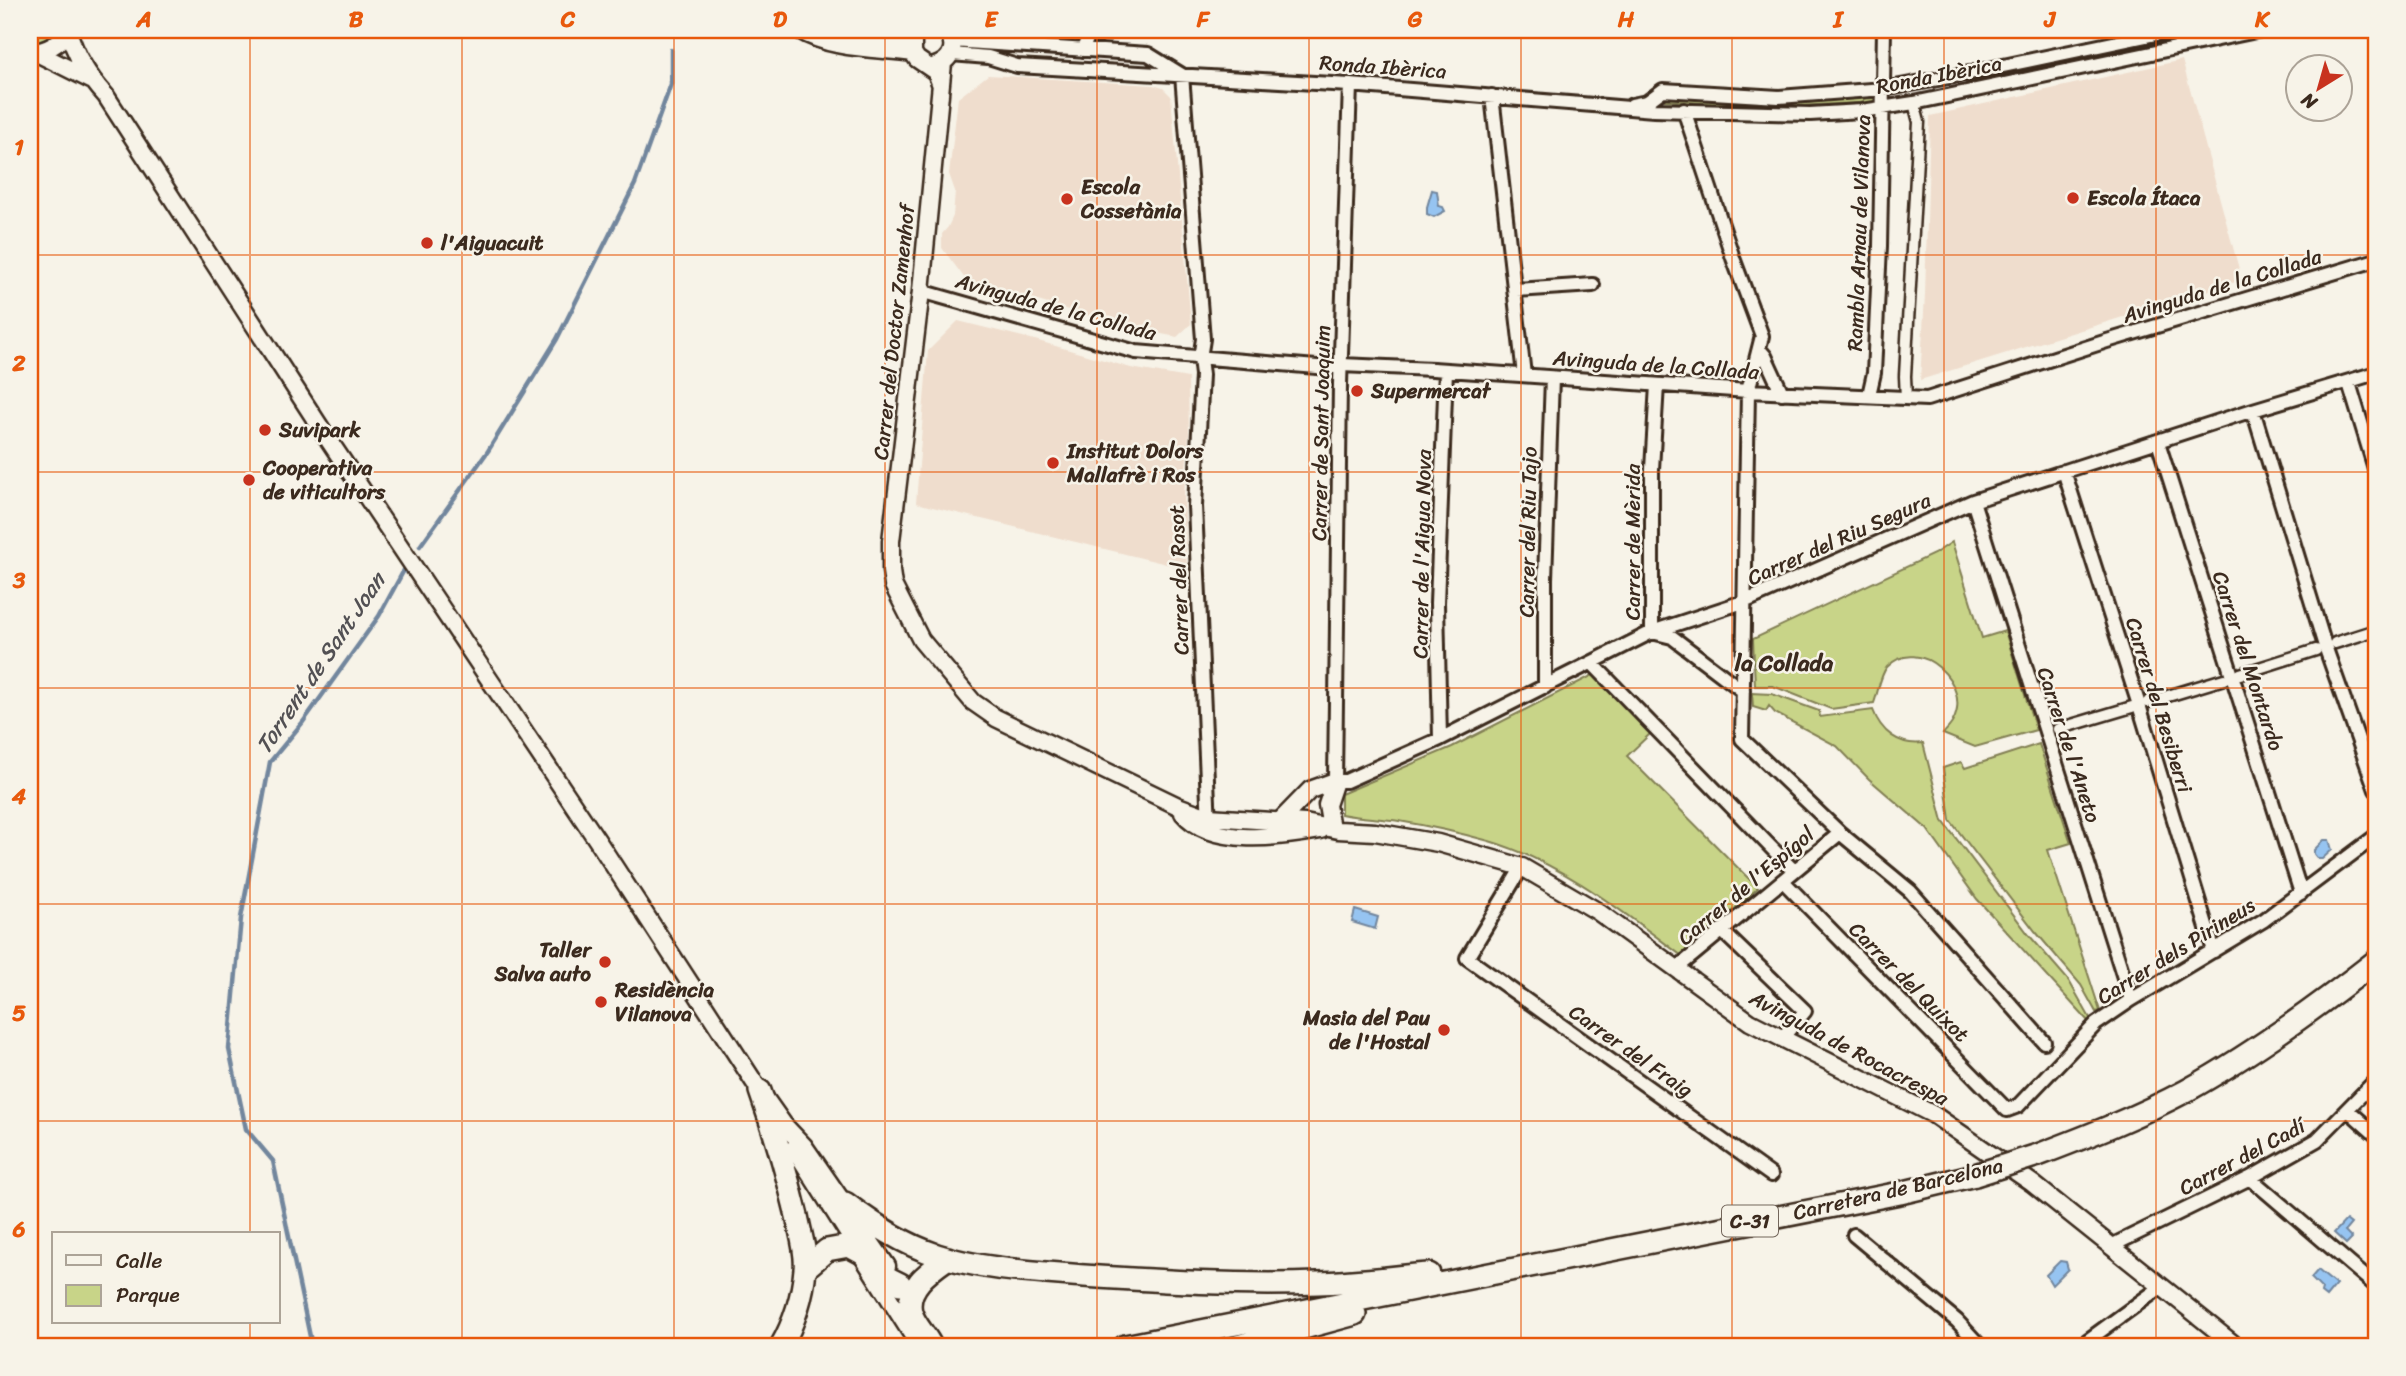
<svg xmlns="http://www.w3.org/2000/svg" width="2406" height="1376" viewBox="0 0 2406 1376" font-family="Sriracha,sans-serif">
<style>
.built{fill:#efddcd}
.green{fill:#c8d488;stroke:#827f53;stroke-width:2}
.water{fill:#96c4f1;stroke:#72869d;stroke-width:2}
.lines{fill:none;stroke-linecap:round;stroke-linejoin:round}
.stream{stroke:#72869d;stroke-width:4.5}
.pedestrian-casing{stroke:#3b2a1e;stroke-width:15}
.minor-casing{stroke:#3b2a1e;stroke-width:18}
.tertiary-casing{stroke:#3b2a1e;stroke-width:21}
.trunk-casing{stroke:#3b2a1e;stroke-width:26}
.pedestrian{stroke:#f7f3e8;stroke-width:10}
.minor{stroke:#f7f3e8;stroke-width:12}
.tertiary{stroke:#f7f3e8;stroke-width:16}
.trunk{stroke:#f7f3e8;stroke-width:21}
.trunk-bridge-casing{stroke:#3b2a1e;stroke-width:26;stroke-linecap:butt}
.trunk-bridge{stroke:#f7f3e8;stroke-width:21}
.grid{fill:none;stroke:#e8590c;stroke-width:2;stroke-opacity:0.55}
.poi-dot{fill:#c8321e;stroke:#f7f3e8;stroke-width:2.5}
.labels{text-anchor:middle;stroke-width:5;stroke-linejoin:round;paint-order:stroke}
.shield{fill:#f7f3e8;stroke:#73665b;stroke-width:2}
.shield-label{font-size:19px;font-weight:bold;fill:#3b2a1e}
.street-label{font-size:21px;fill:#3b2a1e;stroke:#f7f3e8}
.poi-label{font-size:21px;font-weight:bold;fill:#3b2a1e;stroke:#f7f3e8;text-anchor:start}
.water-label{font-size:23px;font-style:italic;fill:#525053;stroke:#f7f3e8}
.neighbourhood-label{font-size:23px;font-weight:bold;fill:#3b2a1e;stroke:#f7f3e8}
.neatline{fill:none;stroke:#e8590c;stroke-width:2.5}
.grid-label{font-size:23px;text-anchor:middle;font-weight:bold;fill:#e8590c}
</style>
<rect width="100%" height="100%" fill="#f7f3e8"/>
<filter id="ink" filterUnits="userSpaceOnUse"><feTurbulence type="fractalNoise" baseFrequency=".0143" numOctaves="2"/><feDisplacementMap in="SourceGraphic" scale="14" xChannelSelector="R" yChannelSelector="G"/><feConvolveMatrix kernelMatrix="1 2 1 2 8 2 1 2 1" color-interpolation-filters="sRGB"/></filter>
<g filter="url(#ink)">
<path class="built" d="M 2182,60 L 2242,280 L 1920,380 L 1925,295 L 1930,116 Z
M 988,75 L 1153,85 L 1163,88 L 1171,96 L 1191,324 L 1177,337 L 1126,327 L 966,280 L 942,248 L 942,234 L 948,227 L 953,216 L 955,191 L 949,174 L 958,98 Z
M 958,321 L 1035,340 L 1131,368 L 1188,378 L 1189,433 L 1184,493 L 1187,569 L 916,503 L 928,351 Z"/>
<path class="green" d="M 30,30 L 55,30 C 48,38 42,44 30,43 Z
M 2208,30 L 2234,30 L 1974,84 L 1973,80 Z
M 1665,97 L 1779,105 L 1871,97 L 1876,100 L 1875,102 L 1759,108 L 1665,100 Z
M 1952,542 L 1982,638 L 2005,631 L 2036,730 L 1975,747 L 1943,734 C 1946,730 1951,726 1953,721 C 1973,684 1919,634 1887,667 C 1880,675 1878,693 1874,703 L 1831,709 L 1773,686 L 1755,686 L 1753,639 L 1934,554 Z
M 1593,675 L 1651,733 L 1627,756 L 1758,888 L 1682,956 C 1623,912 1561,862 1489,841 C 1460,833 1429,826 1399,821 C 1380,818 1360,818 1341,814 L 1341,794 L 1452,747 Z
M 1752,693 L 1772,694 L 1819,711 L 1820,717 L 1873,710 C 1881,732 1899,746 1923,743 L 1943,821 L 2029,935 L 2069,981 L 2091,1020 L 2088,1021 L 1977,899 L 1927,829 L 1869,779 L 1837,746 L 1775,713 L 1769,706 L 1766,711 L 1753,707 Z
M 2039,744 L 2071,843 L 2048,850 L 2100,1011 L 2096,1012 L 2081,985 L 2035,931 L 1950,820 L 1943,768 L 1961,762 L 1965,768 Z"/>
<path class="water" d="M 1432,190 L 1437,191 L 1439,206 L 1443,207 L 1445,211 L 1434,217 L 1427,214 L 1427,207 Z
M 2324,840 L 2329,840 L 2332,850 L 2322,859 L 2318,859 L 2314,854 L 2314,850 Z
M 1355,910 L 1378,917 L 1375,929 L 1352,922 Z
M 2346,1220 L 2351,1224 L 2345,1231 L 2352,1238 L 2346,1244 L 2334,1233 Z
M 2060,1261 L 2066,1262 L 2068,1269 L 2052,1285 L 2046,1275 Z
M 2318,1270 L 2336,1285 L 2326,1297 L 2321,1293 L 2322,1289 L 2311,1278 Z"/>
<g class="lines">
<path class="stream" d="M 420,546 L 488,451 L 557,339 L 635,184 L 671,84 L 671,50
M 312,1346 L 273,1161 L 246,1129 L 229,1049 L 241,918 L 270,762 L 303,722 L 379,616 L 404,570"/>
<g class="pedestrian-casing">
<path id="pedestrian" d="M 1906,399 L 1905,376 L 1919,122 L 1914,103
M 2335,643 L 2376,630
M 2240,674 L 2316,650
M 2148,702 L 2224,679
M 2058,729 L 2132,707"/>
</g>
<g class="minor-casing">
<path id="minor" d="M 952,41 L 1148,54 L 1182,75
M 1083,50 L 1090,30
M 951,54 L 988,57 L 1017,66 L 1350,85 L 1654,110 L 1810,114 L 1862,111 L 1914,103 L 2261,30
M 1182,75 L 1203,339 L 1200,358 L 1202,375 L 1195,506 L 1209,825
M 1350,85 L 1340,384 L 1335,781 L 1346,781 L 1440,739 L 1652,632 L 1746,601 L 1973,501 L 2253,410 L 2376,373
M 1492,96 L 1524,375
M 1632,105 L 1647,102 L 1663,90 L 1779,97 L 1884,89 L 1965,74 L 2175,30
M 1684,110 L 1733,258 L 1762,336 L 1748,391 L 1742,739 L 1840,833 L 1910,891 L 2044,1042
M 1516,290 L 1593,285
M 921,291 L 1136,352 L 1329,368 L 1341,365 L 1433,369 L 1748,391 L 1927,399 L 2107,341 L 2376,260
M 1759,349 L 1765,356 L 1782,393
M 2349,383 L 2376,472
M 1657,385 L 1652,469 L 1652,632 L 1672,637 L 1743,691
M 1869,395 L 1874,373 L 1880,246 L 1884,30
M 2253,410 L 2325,646 L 2376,790
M 2158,442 L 2301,893
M 2064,471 L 2139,705 L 2214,951
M 1973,501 L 2131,1000
M 1592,663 L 1794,871
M 1545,687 L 1545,579 L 1552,378
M 1440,739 L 1437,603 L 1446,370
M 1522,867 L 1467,958 L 1771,1175
M 1783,881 L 2007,1110 L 2018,1106 L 2096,1024 L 2131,1000 L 2264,920 L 2376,836
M 1721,930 L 1805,1011 L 1782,1038
M 1676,969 L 1840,833
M 2348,1110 L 2376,1135
M 2250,1178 L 2376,1286
M 1854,1235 L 1957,1321 L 1980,1346
M 2111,1246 L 2250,1178 L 2317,1140 L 2376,1080
M 2080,1346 L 2161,1287"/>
</g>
<g class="tertiary-casing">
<path id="tertiary" d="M 68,30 C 75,56 88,76 106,96 L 326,436 L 597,840 L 760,1091 L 784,1125 L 804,1146 L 887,1266
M 799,30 C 832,50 876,48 913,53
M 838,30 L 913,39
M 919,30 L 913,39 L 913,53 L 917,59 L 936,72 L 940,83
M 32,52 C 46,51 62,44 66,30
M 35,52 L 91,80
M 943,63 L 921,291 L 891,541 L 891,571 L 893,585 L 921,640 L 973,702 L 996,718 L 1178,806 L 1208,817 L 1305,823 L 1338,830 L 1375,832 L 1438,843 L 1522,867 L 1597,911 L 1750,1022 L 1934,1115 L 2032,1183 L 2236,1346
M 935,66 C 953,60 958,43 945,30
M 1183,813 C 1212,848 1282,837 1321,830
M 1276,825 L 1310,790 L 1335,781
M 1331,828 L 1327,805 L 1335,781
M 794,1148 L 913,1336"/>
</g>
<g class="trunk-casing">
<path id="trunk" d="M 760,1091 C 775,1133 787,1174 797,1216 C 800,1232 807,1253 805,1269 C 803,1295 794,1324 781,1346
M 2038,1155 C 2088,1136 2139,1116 2186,1091 C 2253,1054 2316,1008 2376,961
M 845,1203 C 873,1224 903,1244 937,1255 C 983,1270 1036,1272 1084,1276 C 1161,1281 1240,1286 1318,1283 C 1355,1282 1392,1277 1429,1274
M 806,1268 L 827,1250 L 849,1246 L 873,1259 L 888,1278 L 900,1284
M 931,1346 C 926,1335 914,1324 911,1312 C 905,1287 931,1270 948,1258
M 1125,1346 L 1900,1193 L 1975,1175
M 1238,1346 L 1355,1314"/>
</g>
<use href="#pedestrian" class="pedestrian"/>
<use href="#minor" class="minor"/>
<use href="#tertiary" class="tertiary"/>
<use href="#trunk" class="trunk"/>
<g class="trunk-bridge-casing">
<path id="trunk-bridge" d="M 1975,1175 L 2038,1155"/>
</g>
<use href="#trunk-bridge" class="trunk-bridge"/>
</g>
</g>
<path class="grid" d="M 250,30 L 250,1234M 462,30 L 462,1346M 674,30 L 674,1346M 885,30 L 885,1346M 1097,30 L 1097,1346M 1309,30 L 1309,1346M 1521,30 L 1521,1346M 1732,30 L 1732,1346M 1944,30 L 1944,1346M 2156,30 L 2156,1346M 30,255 L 2376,255M 30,472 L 2376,472M 30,688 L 2376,688M 30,904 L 2376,904M 30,1121 L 2376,1121M 250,1322 L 250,1346"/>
<g class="poi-dot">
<circle cx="2073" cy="198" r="7"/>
<circle cx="1067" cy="199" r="7"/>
<circle cx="427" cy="243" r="7"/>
<circle cx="1357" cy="391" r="7"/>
<circle cx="265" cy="430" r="7"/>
<circle cx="1053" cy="463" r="7"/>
<circle cx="249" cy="480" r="7"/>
<circle cx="605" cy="962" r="7"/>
<circle cx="601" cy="1002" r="7"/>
<circle cx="1444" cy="1030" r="7"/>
</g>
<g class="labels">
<rect class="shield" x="1722" y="1205.5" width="56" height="31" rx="5"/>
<g class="shield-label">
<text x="1750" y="1228">C-31</text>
</g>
<g class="street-label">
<text transform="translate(1383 67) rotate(4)" y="7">Ronda Ibèrica</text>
<text transform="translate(1939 75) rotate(-11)" y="7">Ronda Ibèrica</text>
<text transform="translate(1859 233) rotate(-88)" y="7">Rambla Arnau de Vilanova</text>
<text transform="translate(2222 286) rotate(-17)" y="7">Avinguda de la Collada</text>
<text transform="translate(1056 307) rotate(15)" y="7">Avinguda de la Collada</text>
<text transform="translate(894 332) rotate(-84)" y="7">Carrer del Doctor Zamenhof</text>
<text transform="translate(1656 365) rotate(4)" y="7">Avinguda de la Collada</text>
<text transform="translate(1321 433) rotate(-89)" y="7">Carrer de Sant Joaquim</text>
<text transform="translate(1528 532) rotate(-89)" y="7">Carrer del Riu Tajo</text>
<text transform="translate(1839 539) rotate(-24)" y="7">Carrer del Riu Segura</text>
<text transform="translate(1633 542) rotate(-90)" y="7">Carrer de Mèrida</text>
<text transform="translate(1422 554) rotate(-89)" y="7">Carrer de l'Aigua Nova</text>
<text transform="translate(1179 580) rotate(-92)" y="7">Carrer del Rasot</text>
<text transform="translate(2248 661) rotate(72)" y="7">Carrer del Montardo</text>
<text transform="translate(2159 705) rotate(73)" y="7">Carrer del Besiberri</text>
<text transform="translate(2069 745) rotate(72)" y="7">Carrer de l'Aneto</text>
<text transform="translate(1746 886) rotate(-40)" y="7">Carrer de l'Espígol</text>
<text transform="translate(2176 951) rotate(-32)" y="7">Carrer dels Pirineus</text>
<text transform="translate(1909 982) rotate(45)" y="7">Carrer del Quixot</text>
<text transform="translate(1849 1048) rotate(28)" y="7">Avinguda de Rocacrespa</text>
<text transform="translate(1631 1051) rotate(35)" y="7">Carrer del Fraig</text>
<text transform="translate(2242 1157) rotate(-28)" y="7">Carrer del Cadí</text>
<text transform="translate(1898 1189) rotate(-13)" y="7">Carretera de Barcelona</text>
</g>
<g class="poi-label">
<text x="1081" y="194">Escola<tspan x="1081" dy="24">Cossetània</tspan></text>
<text x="2087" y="205">Escola Ítaca</text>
<text x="441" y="250">l'Aiguacuit</text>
<text x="1371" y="398">Supermercat</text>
<text x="279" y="437">Suvipark</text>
<text x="1067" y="458">Institut Dolors<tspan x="1067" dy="24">Mallafrè i Ros</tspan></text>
<text x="263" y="475">Cooperativa<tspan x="263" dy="24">de viticultors</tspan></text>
<text x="591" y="957" text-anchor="end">Taller<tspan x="591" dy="24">Salva auto</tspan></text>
<text x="615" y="997">Residència<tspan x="615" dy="24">Vilanova</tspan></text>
<text x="1430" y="1025" text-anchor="end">Masia del Pau<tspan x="1430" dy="24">de l'Hostal</tspan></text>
</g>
<g class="water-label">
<text transform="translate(320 663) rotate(-56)" y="8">Torrent de Sant Joan</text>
</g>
<g class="neighbourhood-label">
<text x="1784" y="671">la Collada</text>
</g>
</g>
<rect width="2406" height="1376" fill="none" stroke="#f7f3e8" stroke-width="77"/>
<rect x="52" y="1232" width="228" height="91" fill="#f7f3e8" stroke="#aca397" stroke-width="2"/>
<rect x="66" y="1255" width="35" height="10" fill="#f7f3e8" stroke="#aca397" stroke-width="2"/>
<text x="116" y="1268" font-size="21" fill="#3b2a1e">Calle</text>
<rect x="66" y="1285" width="35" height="21" fill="#c8d488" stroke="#aca397" stroke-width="2"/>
<text x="116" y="1302" font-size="21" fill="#3b2a1e">Parque</text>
<g transform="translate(2319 88) rotate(217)"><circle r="33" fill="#f7f3e8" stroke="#aca397" stroke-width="2"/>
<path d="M0-5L12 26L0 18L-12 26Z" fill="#c8321e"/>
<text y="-10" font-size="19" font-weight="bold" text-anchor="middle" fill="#3b2a1e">N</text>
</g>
<rect x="38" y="38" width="2330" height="1300" class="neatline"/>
<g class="grid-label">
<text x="144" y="27">A</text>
<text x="356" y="27">B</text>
<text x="568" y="27">C</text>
<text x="780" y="27">D</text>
<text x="991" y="27">E</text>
<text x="1203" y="27">F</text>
<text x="1415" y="27">G</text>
<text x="1626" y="27">H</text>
<text x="1838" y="27">I</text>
<text x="2050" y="27">J</text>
<text x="2262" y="27">K</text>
<text x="19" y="155">1</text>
<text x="19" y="371">2</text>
<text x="19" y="588">3</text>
<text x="19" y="804">4</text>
<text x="19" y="1021">5</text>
<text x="19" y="1237">6</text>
</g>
</svg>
